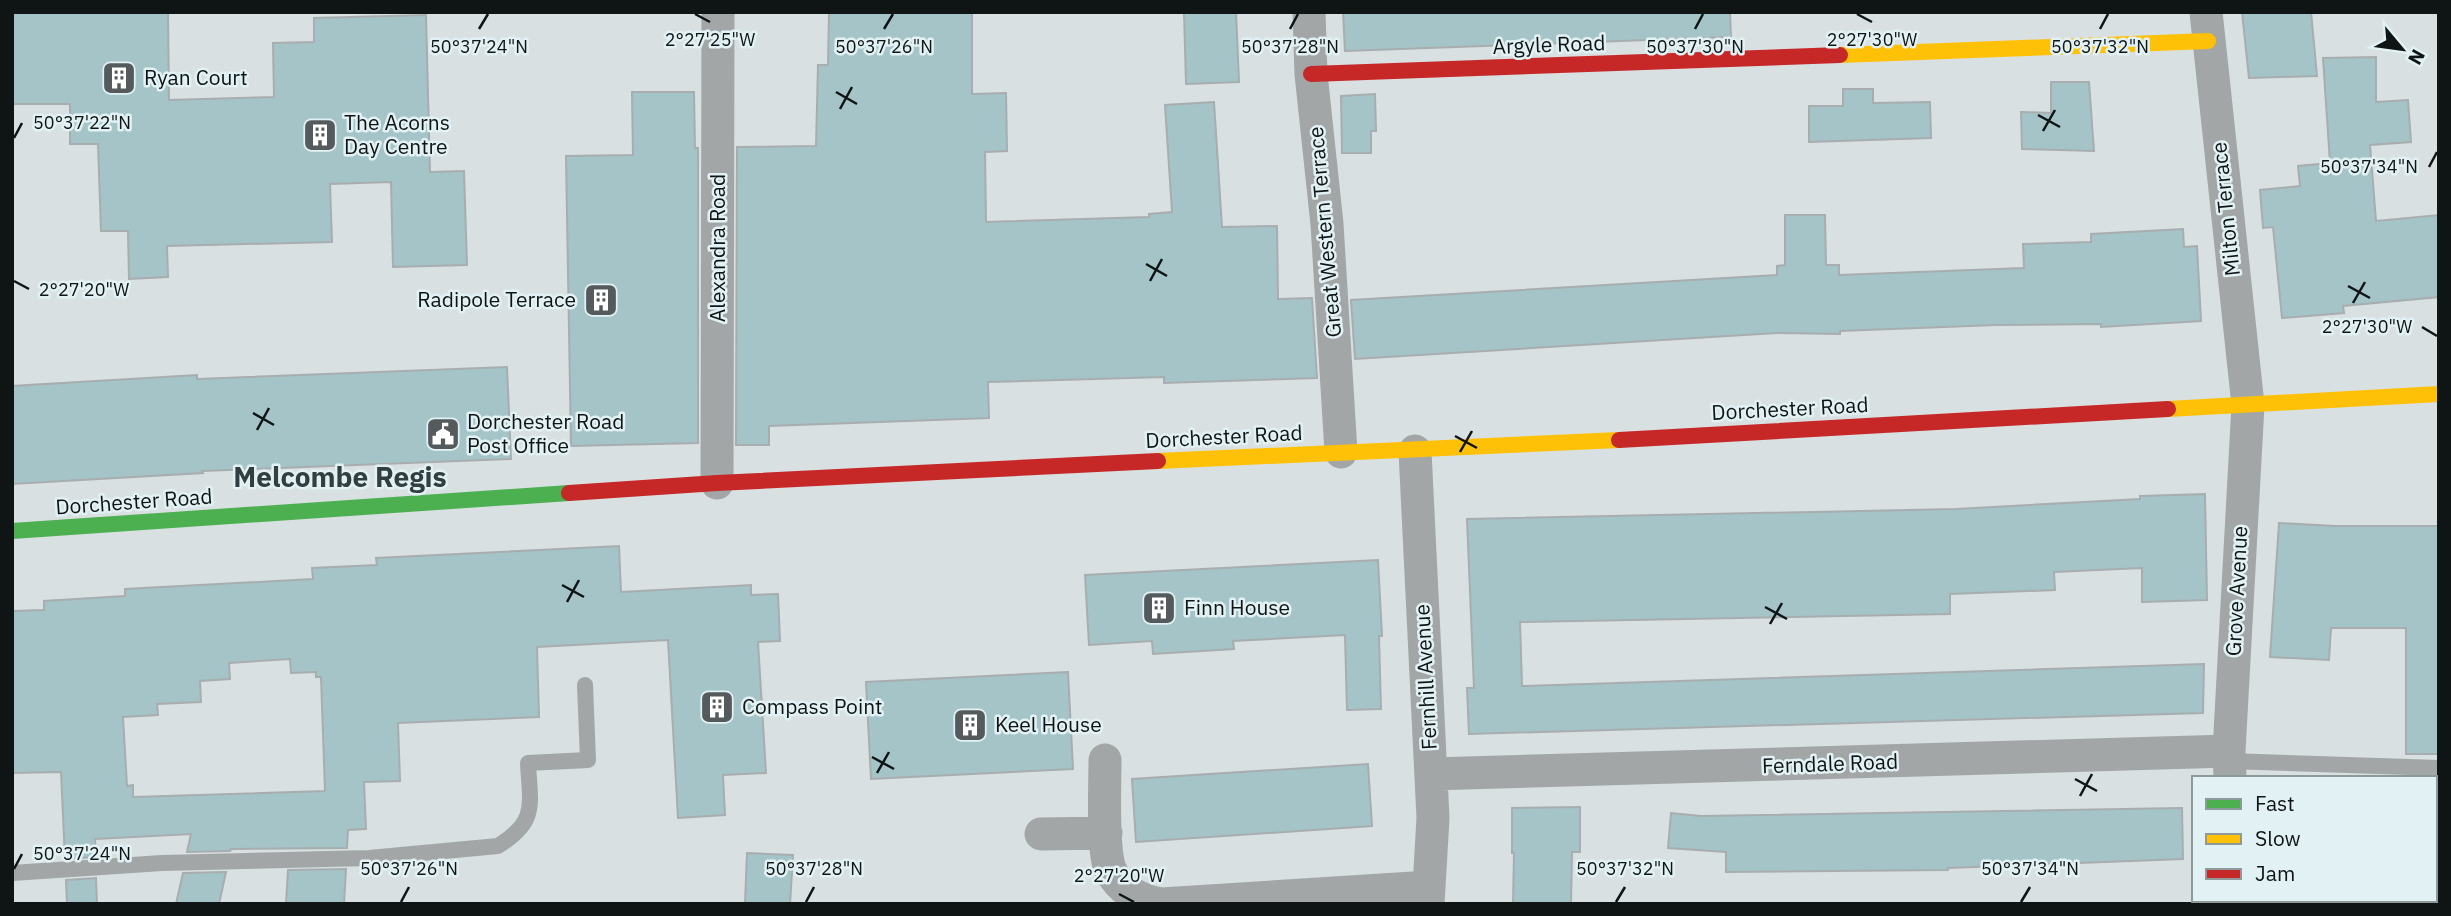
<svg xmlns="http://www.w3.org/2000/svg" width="2451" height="916" viewBox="0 0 2451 916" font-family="'IBM Plex Sans',sans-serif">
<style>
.building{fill:#a4c4c8;stroke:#a8adaf;stroke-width:2;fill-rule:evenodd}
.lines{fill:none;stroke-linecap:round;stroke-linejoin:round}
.lane{stroke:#a2a6a6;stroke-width:16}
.street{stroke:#a2a6a6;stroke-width:33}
.fast{stroke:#4caf50;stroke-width:16}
.slow{stroke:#ffc107;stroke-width:16}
.jam{stroke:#c62828;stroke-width:16}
.ticks{fill:none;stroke:#0f1415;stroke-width:2.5}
.labels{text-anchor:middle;stroke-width:5;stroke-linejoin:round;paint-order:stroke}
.street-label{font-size:21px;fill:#0f1415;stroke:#e2f1f3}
.poi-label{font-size:21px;fill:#0f1415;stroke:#e2f1f3;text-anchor:start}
.district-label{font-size:28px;font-weight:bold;fill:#323e3f;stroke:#e2f1f3}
.ticks-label{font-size:18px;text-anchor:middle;fill:#0f1415;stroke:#e2f1f3;stroke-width:5;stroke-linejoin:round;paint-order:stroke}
</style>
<rect width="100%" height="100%" fill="#d8e0e2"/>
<path class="building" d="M 12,12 L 168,12 L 169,100 L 274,97 L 273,43 L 314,42 L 314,18 L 426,15 L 430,172 L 464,171 L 467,265 L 393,267 L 391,182 L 330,184 L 332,242 L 167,246 L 168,277 L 129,279 L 128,231 L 101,231 L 98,144 L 70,144 L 70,104 L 12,104 Z
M 829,12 L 972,12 L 972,94 L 1006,93 L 1007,151 L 985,152 L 986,222 L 1149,217 L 1149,214 L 1172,212 L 1165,105 L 1214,102 L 1222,227 L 1277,226 L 1278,299 L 1312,298 L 1317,378 L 1164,383 L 1164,377 L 988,382 L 989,418 L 769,426 L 769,445 L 736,445 L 737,147 L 816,146 L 818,65 L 828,65 Z
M 1184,12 L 1236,12 L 1239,82 L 1186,84 Z
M 1343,12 L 1730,12 L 1731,37 L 1345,51 Z
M 2242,12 L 2311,12 L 2317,76 L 2249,78 Z
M 2376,57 L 2376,102 L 2408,100 L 2411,142 L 2370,145 L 2376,221 L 2439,215 L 2439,297 L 2343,306 L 2344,313 L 2282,318 L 2273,227 L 2263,228 L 2260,190 L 2300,186 L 2298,166 L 2330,163 L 2323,58 Z
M 2051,82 L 2089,82 L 2094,151 L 2022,149 L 2021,112 L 2051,113 Z
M 1843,89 L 1873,89 L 1873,103 L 1930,102 L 1931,138 L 1809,142 L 1809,106 L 1843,106 Z
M 632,92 L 694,92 L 695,148 L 698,148 L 698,443 L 571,446 L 566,156 L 633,155 Z
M 1375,94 L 1376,131 L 1371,131 L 1371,153 L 1342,153 L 1341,96 Z
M 1785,215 L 1825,215 L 1826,265 L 1839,265 L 1839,275 L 2024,268 L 2023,244 L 2091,242 L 2091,234 L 2183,229 L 2184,247 L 2197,246 L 2201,321 L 2101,327 L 2101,324 L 1996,325 L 1840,331 L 1840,334 L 1777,333 L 1355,359 L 1351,300 L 1777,275 L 1777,266 L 1785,265 Z
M 507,367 L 511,459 L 202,471 L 203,473 L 12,484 L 12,386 L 197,375 L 197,379 Z
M 2205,494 L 2207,600 L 2142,602 L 2142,568 L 2054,572 L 2055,590 L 1950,594 L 1950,614 L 1520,622 L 1522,686 L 2204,664 L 2203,713 L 1469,734 L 1467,688 L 1474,688 L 1467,519 L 1956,509 L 2140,499 L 2140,496 Z
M 2279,523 L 2335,526 L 2439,526 L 2439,754 L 2406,754 L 2406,628 L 2331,628 L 2329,660 L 2270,657 Z
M 619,546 L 621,592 L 751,585 L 751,595 L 778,594 L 780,641 L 758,642 L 766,773 L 723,775 L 725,815 L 678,818 L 668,640 L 537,647 L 539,717 L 398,723 L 400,781 L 364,782 L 366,829 L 348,830 L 347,848 L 231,849 L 230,851 L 187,852 L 191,834 L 95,839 L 96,857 L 65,859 L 61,772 L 12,773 L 12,611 L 44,610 L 44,601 L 125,596 L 125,589 L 313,579 L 312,568 L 377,565 L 376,558 ZM 290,659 L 291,673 L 316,672 L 316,677 L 321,677 L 325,791 L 133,797 L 133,785 L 127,786 L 123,717 L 158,715 L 157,704 L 201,702 L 200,681 L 230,679 L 229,663 Z
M 1378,560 L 1382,636 L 1379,636 L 1381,709 L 1347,710 L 1345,635 L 1233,641 L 1234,649 L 1153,654 L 1152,641 L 1089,645 L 1085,575 Z
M 1068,672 L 1073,769 L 871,779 L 866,682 Z
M 1368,764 L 1372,826 L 1136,842 L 1132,779 Z
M 1580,807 L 1580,852 L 1572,852 L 1571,904 L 1513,904 L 1514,853 L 1512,853 L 1512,808 Z
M 2182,808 L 2183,859 L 1948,868 L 1948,870 L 1726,872 L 1726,852 L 1668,848 L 1671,813 L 1701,816 Z
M 747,853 L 793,855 L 790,904 L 745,904 Z
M 346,869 L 344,904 L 286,904 L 288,870 Z
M 226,872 L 219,904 L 176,904 L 183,873 Z
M 96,878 L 97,904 L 67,904 L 66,880 Z"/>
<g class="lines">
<path class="lane" d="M 2229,761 L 2439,768
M 12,873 L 162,863 L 369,858 L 498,846 C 538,821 530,805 528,763 L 588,760 L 585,685"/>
<path class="street" d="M 1309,12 L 1311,74 L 1327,224 L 1341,452
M 2206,12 L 2248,405 L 2229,751 L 2230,778
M 1415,451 L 1433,818 L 1428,904
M 717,483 L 718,12
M 1105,760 C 1105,785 1102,848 1110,869 C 1119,890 1141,901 1162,904 L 1429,887
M 1431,774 L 2229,751
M 1041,834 L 1106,833
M 2236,900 L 2236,904"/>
<path class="fast" d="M 12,531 L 569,493"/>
<path class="slow" d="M 1840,55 L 2208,41
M 2168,409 L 2439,394
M 1158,461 C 1311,453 1465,448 1619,440"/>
<path class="jam" d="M 1311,74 L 1840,55
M 1619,440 L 2168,409
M 569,493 L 717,483 L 1158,461"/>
</g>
<path class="ticks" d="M 695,14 L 710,22M 1857,14 L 1872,22M 479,29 L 488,14M 884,29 L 893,14M 1290,29 L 1298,14M 1695,29 L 1703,14M 2100,29 L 2108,14M 836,92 L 857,104M 840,109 L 852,87M 2038,115 L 2060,127M 2043,131 L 2055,110M 14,138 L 22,123M 2429,167 L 2437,152M 1146,264 L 1167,276M 14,281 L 29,289M 1150,281 L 1162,259M 2348,286 L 2370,298M 2353,303 L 2365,282M 2422,327 L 2437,336M 253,413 L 274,425M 257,430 L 269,408M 1455,436 L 1477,448M 1460,452 L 1472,431M 562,585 L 584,597M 567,602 L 579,580M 1765,607 L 1787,619M 1770,624 L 1782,603M 872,757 L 894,769M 877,773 L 889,752M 2075,779 L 2097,791M 2080,796 L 2092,774M 14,869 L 22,854M 1119,894 L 1134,902M 401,902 L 409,887M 806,902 L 814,887M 1616,902 L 1625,887M 2021,902 L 2030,887"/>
<defs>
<g id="building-square" transform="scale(1.75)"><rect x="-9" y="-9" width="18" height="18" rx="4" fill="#555b5d" stroke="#e2f1f3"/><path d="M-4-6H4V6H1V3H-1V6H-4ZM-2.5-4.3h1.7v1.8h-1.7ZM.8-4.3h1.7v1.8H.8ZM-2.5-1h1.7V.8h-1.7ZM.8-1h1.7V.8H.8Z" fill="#fff"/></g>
<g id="civic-square" transform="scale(1.75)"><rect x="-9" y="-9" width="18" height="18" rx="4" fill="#555b5d" stroke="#e2f1f3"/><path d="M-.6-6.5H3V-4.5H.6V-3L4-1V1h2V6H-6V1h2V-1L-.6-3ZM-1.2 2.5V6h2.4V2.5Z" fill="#fff"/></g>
</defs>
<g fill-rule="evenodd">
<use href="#building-square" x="119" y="78"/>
<use href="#building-square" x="320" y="135"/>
<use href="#building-square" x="601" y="300"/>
<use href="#civic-square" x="443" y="434"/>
<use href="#building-square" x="1159" y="608"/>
<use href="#building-square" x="717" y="707"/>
<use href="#building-square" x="970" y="725"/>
</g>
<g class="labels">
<g class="street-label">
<text transform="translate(1549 45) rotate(-2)" y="7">Argyle Road</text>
<text transform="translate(2226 209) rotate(-96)" y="7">Milton Terrace</text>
<text transform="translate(1325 232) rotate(-95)" y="7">Great Western Terrace</text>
<text transform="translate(718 248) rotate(-90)" y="7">Alexandra Road</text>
<text transform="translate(1790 409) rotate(-3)" y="7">Dorchester Road</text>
<text transform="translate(1224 437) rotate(-3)" y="7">Dorchester Road</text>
<text transform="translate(134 502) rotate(-4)" y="7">Dorchester Road</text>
<text transform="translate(2237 591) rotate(-87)" y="7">Grove Avenue</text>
<text transform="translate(1426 677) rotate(-93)" y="7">Fernhill Avenue</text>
<text transform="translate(1830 764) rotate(-2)" y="7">Ferndale Road</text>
</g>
<g class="poi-label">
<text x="144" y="85">Ryan Court</text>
<text x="344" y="130">The Acorns<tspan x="344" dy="24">Day Centre</tspan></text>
<text x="576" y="307" text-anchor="end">Radipole Terrace</text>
<text x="467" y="429">Dorchester Road<tspan x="467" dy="24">Post Office</tspan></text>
<text x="1184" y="615">Finn House</text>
<text x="742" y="714">Compass Point</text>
<text x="995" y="732">Keel House</text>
</g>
<g class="district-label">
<text x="340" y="487">Melcombe Regis</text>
</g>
</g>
<g class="ticks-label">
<text x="1872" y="46">2°27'30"W</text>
<text x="710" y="46">2°27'25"W</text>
<text x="479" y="53">50°37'24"N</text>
<text x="884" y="53">50°37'26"N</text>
<text x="1290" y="53">50°37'28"N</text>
<text x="1695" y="53">50°37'30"N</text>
<text x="2100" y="53">50°37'32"N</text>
<text x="82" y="129">50°37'22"N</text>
<text x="2369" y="173">50°37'34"N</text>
<text x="84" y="296">2°27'20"W</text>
<text x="2367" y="333">2°27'30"W</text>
<text x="82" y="860">50°37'24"N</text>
<text x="409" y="875">50°37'26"N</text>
<text x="814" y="875">50°37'28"N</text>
<text x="1625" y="875">50°37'32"N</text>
<text x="2030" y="875">50°37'34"N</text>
<text x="1119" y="882">2°27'20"W</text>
</g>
<rect width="2451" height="916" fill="none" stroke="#0f1415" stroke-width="28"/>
<rect x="2192" y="776" width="245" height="126" fill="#e2f1f3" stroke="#8e999a" stroke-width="2"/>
<rect x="2206" y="799" width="35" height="10" fill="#4caf50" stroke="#8e999a" stroke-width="2"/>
<text x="2255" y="811" font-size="21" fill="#0f1415">Fast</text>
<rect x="2206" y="834" width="35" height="10" fill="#ffc107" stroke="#8e999a" stroke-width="2"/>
<text x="2255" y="846" font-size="21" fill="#0f1415">Slow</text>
<rect x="2206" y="869" width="35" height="10" fill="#c62828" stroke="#8e999a" stroke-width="2"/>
<text x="2255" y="881" font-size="21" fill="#0f1415">Jam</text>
<g transform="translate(2402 49) rotate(119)" stroke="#e2f1f3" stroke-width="5" paint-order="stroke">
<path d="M0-5L12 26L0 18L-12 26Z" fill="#0f1415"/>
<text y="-10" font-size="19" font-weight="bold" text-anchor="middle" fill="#0f1415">N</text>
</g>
</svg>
